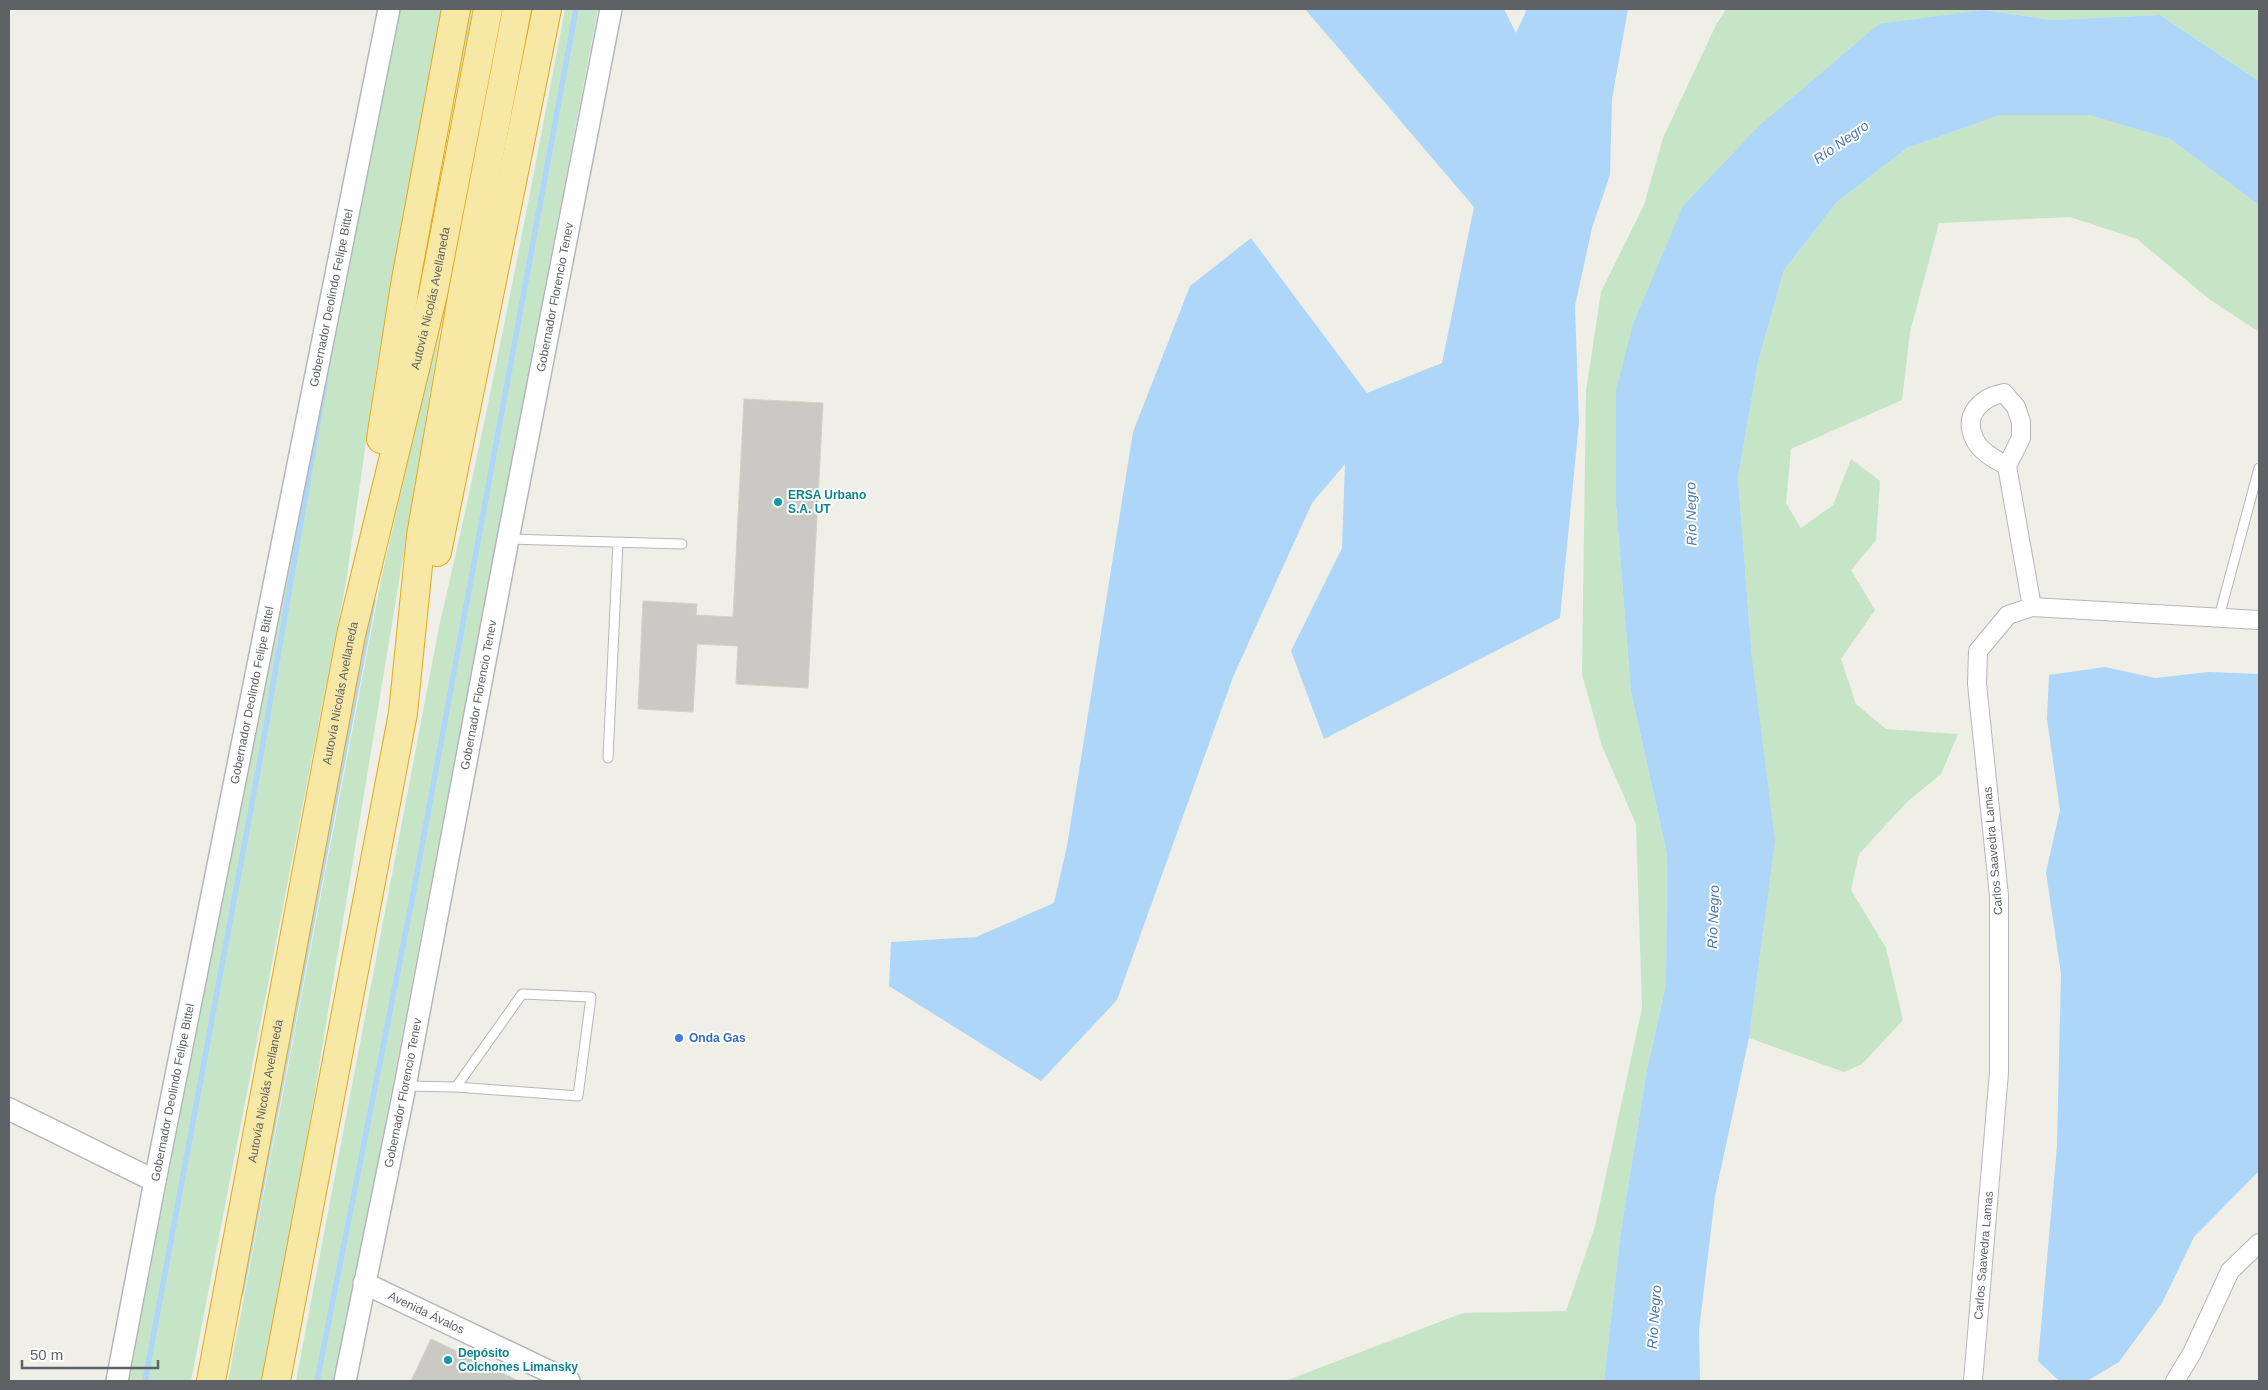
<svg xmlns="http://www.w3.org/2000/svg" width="2268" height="1390" viewBox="0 0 2268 1390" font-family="Arial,sans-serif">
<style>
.green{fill:#c6e5c7}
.water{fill:#aed6f8}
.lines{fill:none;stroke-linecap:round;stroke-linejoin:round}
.stream{stroke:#aed6f8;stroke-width:5.5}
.building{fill:#cbc9c4;stroke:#d4d0c6}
.service-casing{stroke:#b4b7ba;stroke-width:11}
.minor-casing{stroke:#b4b7ba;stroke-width:20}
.tertiary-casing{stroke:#b4b7ba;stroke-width:24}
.trunk-casing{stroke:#e4a912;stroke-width:30}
.service{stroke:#fff;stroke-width:9}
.minor{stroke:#fff;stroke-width:18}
.tertiary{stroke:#fff;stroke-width:21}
.trunk{stroke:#f7e8a6;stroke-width:28}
.culture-dot{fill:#0f9aa8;stroke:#fff;stroke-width:2}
.shop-dot{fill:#3f7fe0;stroke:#fff;stroke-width:2}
.labels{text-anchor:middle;stroke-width:4;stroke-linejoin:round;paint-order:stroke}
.street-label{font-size:12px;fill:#5e6266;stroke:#fff}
.culture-label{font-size:12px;font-weight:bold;fill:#0d838f;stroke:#fff;text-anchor:start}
.shop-label{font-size:12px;font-weight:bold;fill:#366cbe;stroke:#fff;text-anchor:start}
.water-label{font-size:14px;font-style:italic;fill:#4b77aa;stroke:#fff}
</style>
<rect width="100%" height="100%" fill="#efeee7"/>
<path class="green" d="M 398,9 L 444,9 L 377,365 L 346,582 L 191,1381 L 128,1381 Z
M 464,9 L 473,9 L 430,222 Z
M 565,9 L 598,9 L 336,1381 L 296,1381 L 439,627 C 487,422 526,215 565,9 Z
M 1726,9 L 2259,9 L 2259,81 L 2160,15 L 2052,20 L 1984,10 L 1616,391 L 1616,505 L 1631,692 L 1667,854 L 1666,984 L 1647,1070 L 1621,1230 L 1604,1381 L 1285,1381 L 1463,1313 L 1566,1311 L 1595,1226 L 1642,1008 L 1636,824 L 1602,746 L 1582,674 L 1586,391 L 1601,292 L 1644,205 L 1663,138 L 1716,25 Z
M 2000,115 L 2089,115 L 2170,139 L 2259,205 L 2259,332 L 2209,299 L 2137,239 L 2070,217 L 1939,223 L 1910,332 L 1902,400 L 1791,449 L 1786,503 L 1801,528 L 1833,505 L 1851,459 L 1880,481 L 1876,540 L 1851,570 L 1875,610 L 1841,659 L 1856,704 L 1886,729 L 1958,734 L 1941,774 L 1907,802 L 1859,854 L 1851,890 L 1886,948 L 1903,1020 L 1862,1064 L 1844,1072 L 1749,1038 L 1763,930 L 1752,658 L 1738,478 L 1758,362 L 1784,270 L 1837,202 L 1907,148 Z
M 446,296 L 306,1146 L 262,1381 L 228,1381 L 382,575 Z"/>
<path class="water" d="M 1305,9 L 1504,9 L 1516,33 L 1527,9 L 1628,9 L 1612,99 L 1610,175 L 1592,228 L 1575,306 L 1579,422 L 1560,618 L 1324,739 L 1291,651 L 1342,548 L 1345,464 L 1312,503 L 1233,677 L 1117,1000 L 1041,1081 L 889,986 L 891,942 L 976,937 L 1054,903 L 1067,846 L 1133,432 L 1190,286 L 1251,238 L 1367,393 L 1442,363 L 1474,207 Z
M 1984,10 L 2052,20 L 2160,15 L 2259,81 L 2259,205 L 2170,139 L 2089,115 L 2000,115 L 1907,148 L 1837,202 L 1784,270 L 1758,362 L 1738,478 L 1752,658 L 1775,841 L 1749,1038 L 1715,1196 L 1699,1331 L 1700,1381 L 1604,1381 L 1621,1230 L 1647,1070 L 1666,984 L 1667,854 L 1631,692 L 1616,505 L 1616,391 L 1633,324 L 1683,206 L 1760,125 L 1879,24 Z
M 2105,667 L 2155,678 L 2209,672 L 2259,674 L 2259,1171 L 2194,1237 L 2162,1303 L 2119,1362 L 2087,1381 L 2059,1381 L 2038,1361 L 2057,1146 L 2061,974 L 2046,872 L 2060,810 L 2047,719 L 2049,675 Z"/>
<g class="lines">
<path class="stream" d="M 241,1294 L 373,601
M 145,1381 L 262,749 L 325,382
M 317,1381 L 412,900 L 576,9"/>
</g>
<path class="building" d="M 744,399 L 823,403 L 808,688 L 736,684 L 738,646 L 697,644 L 693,712 L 638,709 L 643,601 L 697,604 L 696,615 L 733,617 Z
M 431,1339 L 519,1381 L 411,1381 Z"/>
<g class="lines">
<g class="service-casing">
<path id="service" d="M 508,539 L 682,544
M 2219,617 L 2259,468
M 608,758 L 618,543
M 406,1086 L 456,1087 L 522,994 L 591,997 L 578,1096 L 456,1087"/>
</g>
<g class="minor-casing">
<g id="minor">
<path d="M 2007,466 C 1996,460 1979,451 1974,438 C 1963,414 1982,397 2004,393 L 2016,407 L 2021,422 L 2021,438 L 2007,466 L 2032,607"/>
<path id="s1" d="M 1973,1381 L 1999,1072 L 1999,896 L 1977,684 L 1978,651 L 2008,615 L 2032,607 L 2259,620"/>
<path d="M 2175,1381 L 2192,1353 L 2230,1271 L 2259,1243"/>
</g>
</g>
<g class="tertiary-casing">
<g id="tertiary">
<path d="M 9,1109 L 155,1181"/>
<path id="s2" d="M 364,1283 L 569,1381"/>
<path id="s3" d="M 117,1381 L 155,1181 L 389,9"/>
<path id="s4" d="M 345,1381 L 405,1086 L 508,539 L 611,9"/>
</g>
</g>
<g class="trunk-casing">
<g id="trunk">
<path d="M 381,439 L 405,285 L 456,9"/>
<path d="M 437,552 L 547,9"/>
<path id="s5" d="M 211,1381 L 351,635 L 433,294 L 488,9"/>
<path d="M 276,1381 L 403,713 L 421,536 L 462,297 L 517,9"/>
</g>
</g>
<use href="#service" class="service"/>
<use href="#minor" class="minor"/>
<use href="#tertiary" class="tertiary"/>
<use href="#trunk" class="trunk"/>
</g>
<g class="culture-dot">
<circle cx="778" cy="502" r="5"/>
<circle cx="448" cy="1360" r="5"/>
</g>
<circle class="shop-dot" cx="679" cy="1038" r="5"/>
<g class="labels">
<g class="street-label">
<text dy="4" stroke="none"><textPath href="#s3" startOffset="1104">Gobernador Deolindo Felipe Bittel</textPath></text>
<text dy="4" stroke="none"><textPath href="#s4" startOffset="1104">Gobernador Florencio Tenev</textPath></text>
<text dy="4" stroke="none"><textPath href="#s5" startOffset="1105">Autovía Nicolás Avellaneda</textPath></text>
<text dy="4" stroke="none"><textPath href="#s5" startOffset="700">Autovía Nicolás Avellaneda</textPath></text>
<text dy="4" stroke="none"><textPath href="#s3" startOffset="699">Gobernador Deolindo Felipe Bittel</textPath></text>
<text dy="4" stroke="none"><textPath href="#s4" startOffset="699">Gobernador Florencio Tenev</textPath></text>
<text transform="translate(1993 851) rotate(-95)" y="4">Carlos Saavedra Lamas</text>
<text dy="4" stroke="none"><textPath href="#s5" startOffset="295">Autovía Nicolás Avellaneda</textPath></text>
<text dy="4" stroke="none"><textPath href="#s3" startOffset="294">Gobernador Deolindo Felipe Bittel</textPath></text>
<text dy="4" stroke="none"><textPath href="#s4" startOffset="294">Gobernador Florencio Tenev</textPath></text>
<text dy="4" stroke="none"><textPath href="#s1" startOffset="126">Carlos Saavedra Lamas</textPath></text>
<text dy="4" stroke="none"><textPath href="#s2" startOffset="69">Avenida Ávalos</textPath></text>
</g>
<g class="culture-label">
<text x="788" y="499">ERSA Urbano<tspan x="788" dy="14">S.A. UT</tspan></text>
<text x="458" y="1357">Depósito<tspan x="458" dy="14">Colchones Limansky</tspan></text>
</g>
<g class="shop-label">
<text x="689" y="1042">Onda Gas</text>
</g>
<g class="water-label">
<text transform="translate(1841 142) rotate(-35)" y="5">Río Negro</text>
<text transform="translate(1691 514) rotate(-91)" y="5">Río Negro</text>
<text transform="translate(1713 917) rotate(-88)" y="5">Río Negro</text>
<text transform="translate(1654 1317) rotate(-86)" y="5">Río Negro</text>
</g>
</g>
<rect width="2268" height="1390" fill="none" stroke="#5e6266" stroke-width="20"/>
<path d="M22 1360v8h136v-8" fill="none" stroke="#5e6266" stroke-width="2.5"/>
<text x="30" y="1360" font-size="15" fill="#5e6266" stroke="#ffffff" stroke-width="4" paint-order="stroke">50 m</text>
</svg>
